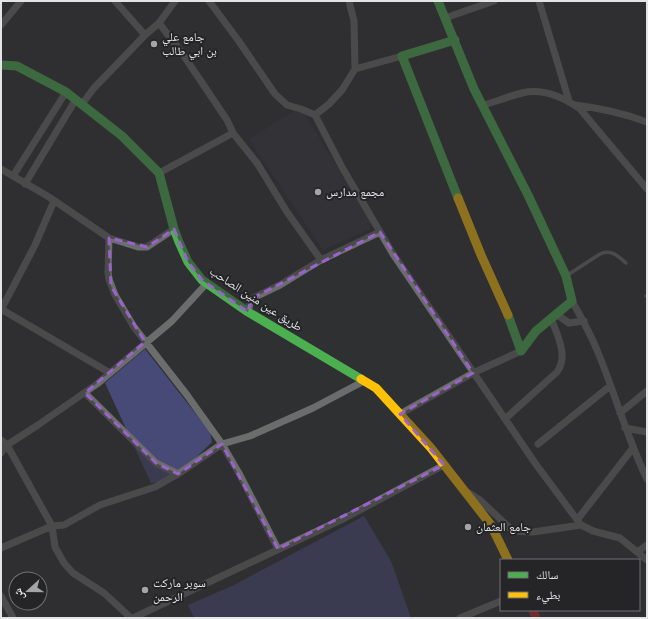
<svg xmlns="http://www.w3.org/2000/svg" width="648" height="619" viewBox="0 0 648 619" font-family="Inter,'Noto Naskh Arabic',sans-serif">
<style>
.built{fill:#35363e}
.green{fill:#474976}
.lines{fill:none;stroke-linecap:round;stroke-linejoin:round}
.lane{stroke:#6b6c6c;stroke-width:3.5}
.street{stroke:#6b6c6c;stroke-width:7}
.fast{stroke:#4caf50;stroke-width:9}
.slow{stroke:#ffc107;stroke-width:9}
.jam{stroke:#c62828;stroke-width:9}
.marked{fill:none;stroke:#9a63cb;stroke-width:3;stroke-dasharray:8 5;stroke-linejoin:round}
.poi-dot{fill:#a4a5a7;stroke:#252528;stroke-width:1.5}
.labels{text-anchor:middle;stroke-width:4;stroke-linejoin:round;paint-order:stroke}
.poi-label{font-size:12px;fill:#e3e4e6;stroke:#252528;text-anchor:start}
.street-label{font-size:12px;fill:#e3e4e6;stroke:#252528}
</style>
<rect width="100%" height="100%" fill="#2f3031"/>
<path class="built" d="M 296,110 L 302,111 L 306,116 L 370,221 L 370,229 L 323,250 L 249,139 Z"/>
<path class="green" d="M 145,349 L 210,432 L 212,442 C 198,456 171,483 151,483 L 105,383 Z
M 364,516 L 391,561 L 411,618 L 194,618 L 188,605 L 232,586 Z"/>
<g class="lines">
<path class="lane" d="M 566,276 L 600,254 C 611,249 618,256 626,263
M 646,296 L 647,296"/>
<path class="street" d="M 115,1 L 145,35
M 209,1 L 238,40 L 275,94 L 287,105 L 301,109 L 315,115
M 349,1 L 354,21 L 355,69 L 342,90 L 329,104 L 315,115 L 343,169 L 393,254 L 535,463 L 581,525 L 593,531 L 620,538 L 647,560
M 539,1 L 569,101
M 445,18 L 494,1
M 159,23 L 182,53 L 227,120 L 233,133 L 257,163 L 287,212 L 321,260
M 1,25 L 21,1
M 355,69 L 402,56
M 82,104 L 94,88 L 122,59 L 145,35 L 159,23 L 175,1
M 483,105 C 496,102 509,96 522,93 C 543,88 563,97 580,109 L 647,189
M 575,105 C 600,108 623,113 647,122
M 1,169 L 49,197 L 109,238 L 108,272 L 109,279 L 115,295 L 134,327 L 187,395 L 222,444 L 178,474 L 155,487 L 100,505 L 64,525 L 52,526 L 7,445 L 1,440
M 159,173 L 233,133
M 13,176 L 66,92
M 25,184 L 76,99
M 109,238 L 138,247 L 147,247 L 174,229
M 572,301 C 581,317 590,333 597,350 C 615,393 627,438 647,479
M 1,309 L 110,373
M 1,310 L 35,245 L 54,201
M 248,312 L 251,299 L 280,285 L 321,260 L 380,232
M 556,314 L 569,323 L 584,321
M 85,393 L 156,463 L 178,474
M 620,413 L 647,391
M 400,414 L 473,373 L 521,351
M 505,419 L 557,372 C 569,356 557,335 551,318
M 625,428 L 647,432
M 538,444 L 610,386
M 1,453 L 7,445 L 38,425 L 97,384 L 172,321 L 207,283
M 469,493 L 481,501 L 513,531 L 533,532 L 581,525
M 577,520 L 633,448
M 1,548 L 52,526 L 55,547 L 64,563 L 73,573 L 104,593 L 131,618
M 278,549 L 240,475 L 222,444 L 250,436 L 313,408 L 364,381
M 637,552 L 647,545
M 1,596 L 13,618
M 133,618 L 345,518 L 444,465
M 460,618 L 501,601"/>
<path class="fast" d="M 438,1 L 474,89 L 528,195 L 566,276 L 572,301 L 536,331 L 521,351 L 508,315
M 455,40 L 402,56 L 458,198
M 1,65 L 17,66 L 66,92 L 122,136 L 159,173 L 174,229 L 179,242 L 188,262 L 202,280 L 248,312 L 361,379"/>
<path class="slow" d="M 458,198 L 481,255 L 508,315
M 361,379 L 376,388 L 431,448 L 491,525 L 508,560"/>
<path class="jam" d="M 533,610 L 536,618"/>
</g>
<path d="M0 0H648V619H0ZM 174,229 L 188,262 L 202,280 L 248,312 L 251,299 L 380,232 L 473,373 L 400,414 L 444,465 L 278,549 L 222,444 L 178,474 L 156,463 L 85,393 L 145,342 L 111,286 L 109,238 L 147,247 Z" fill="#2f3031" fill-opacity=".55" fill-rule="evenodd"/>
<path class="marked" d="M 174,229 L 188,262 L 202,280 L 248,312 L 251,299 L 380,232 L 473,373 L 400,414 L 444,465 L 278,549 L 222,444 L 178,474 L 156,463 L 85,393 L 145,342 L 111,286 L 109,238 L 147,247 Z"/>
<g class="poi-dot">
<circle cx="154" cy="44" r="4"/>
<circle cx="318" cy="192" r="4"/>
<circle cx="468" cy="527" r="4"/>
<circle cx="145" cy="590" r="4"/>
</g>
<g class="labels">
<g class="poi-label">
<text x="162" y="41">جامع علي<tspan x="162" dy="14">بن ابي طالب</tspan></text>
<text x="326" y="196">مجمع مدارس</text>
<text x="476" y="531">جامع العثمان</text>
<text x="153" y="587">سوبر ماركت<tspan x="153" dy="14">الرحمن</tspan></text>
</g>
<g class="street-label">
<text transform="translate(256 299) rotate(33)" y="4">طريق عين منين الصاحب</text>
</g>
</g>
<rect width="648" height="619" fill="none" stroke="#e3e4e6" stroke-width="4"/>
<rect x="500" y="559" width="140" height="52" fill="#252528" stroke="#717174"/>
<rect x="508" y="572" width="20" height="6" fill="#4caf50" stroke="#717174"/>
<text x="536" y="579" font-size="12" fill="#e3e4e6">سالك</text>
<rect x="508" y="592" width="20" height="6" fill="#ffc107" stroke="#717174"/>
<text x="536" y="599" font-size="12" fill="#e3e4e6">بطيء</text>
<g transform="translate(28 591) rotate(249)"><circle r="19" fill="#252528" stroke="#717174"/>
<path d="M0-3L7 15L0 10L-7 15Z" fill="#a4a5a7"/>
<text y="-6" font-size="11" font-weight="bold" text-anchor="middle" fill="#e3e4e6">ش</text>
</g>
</svg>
